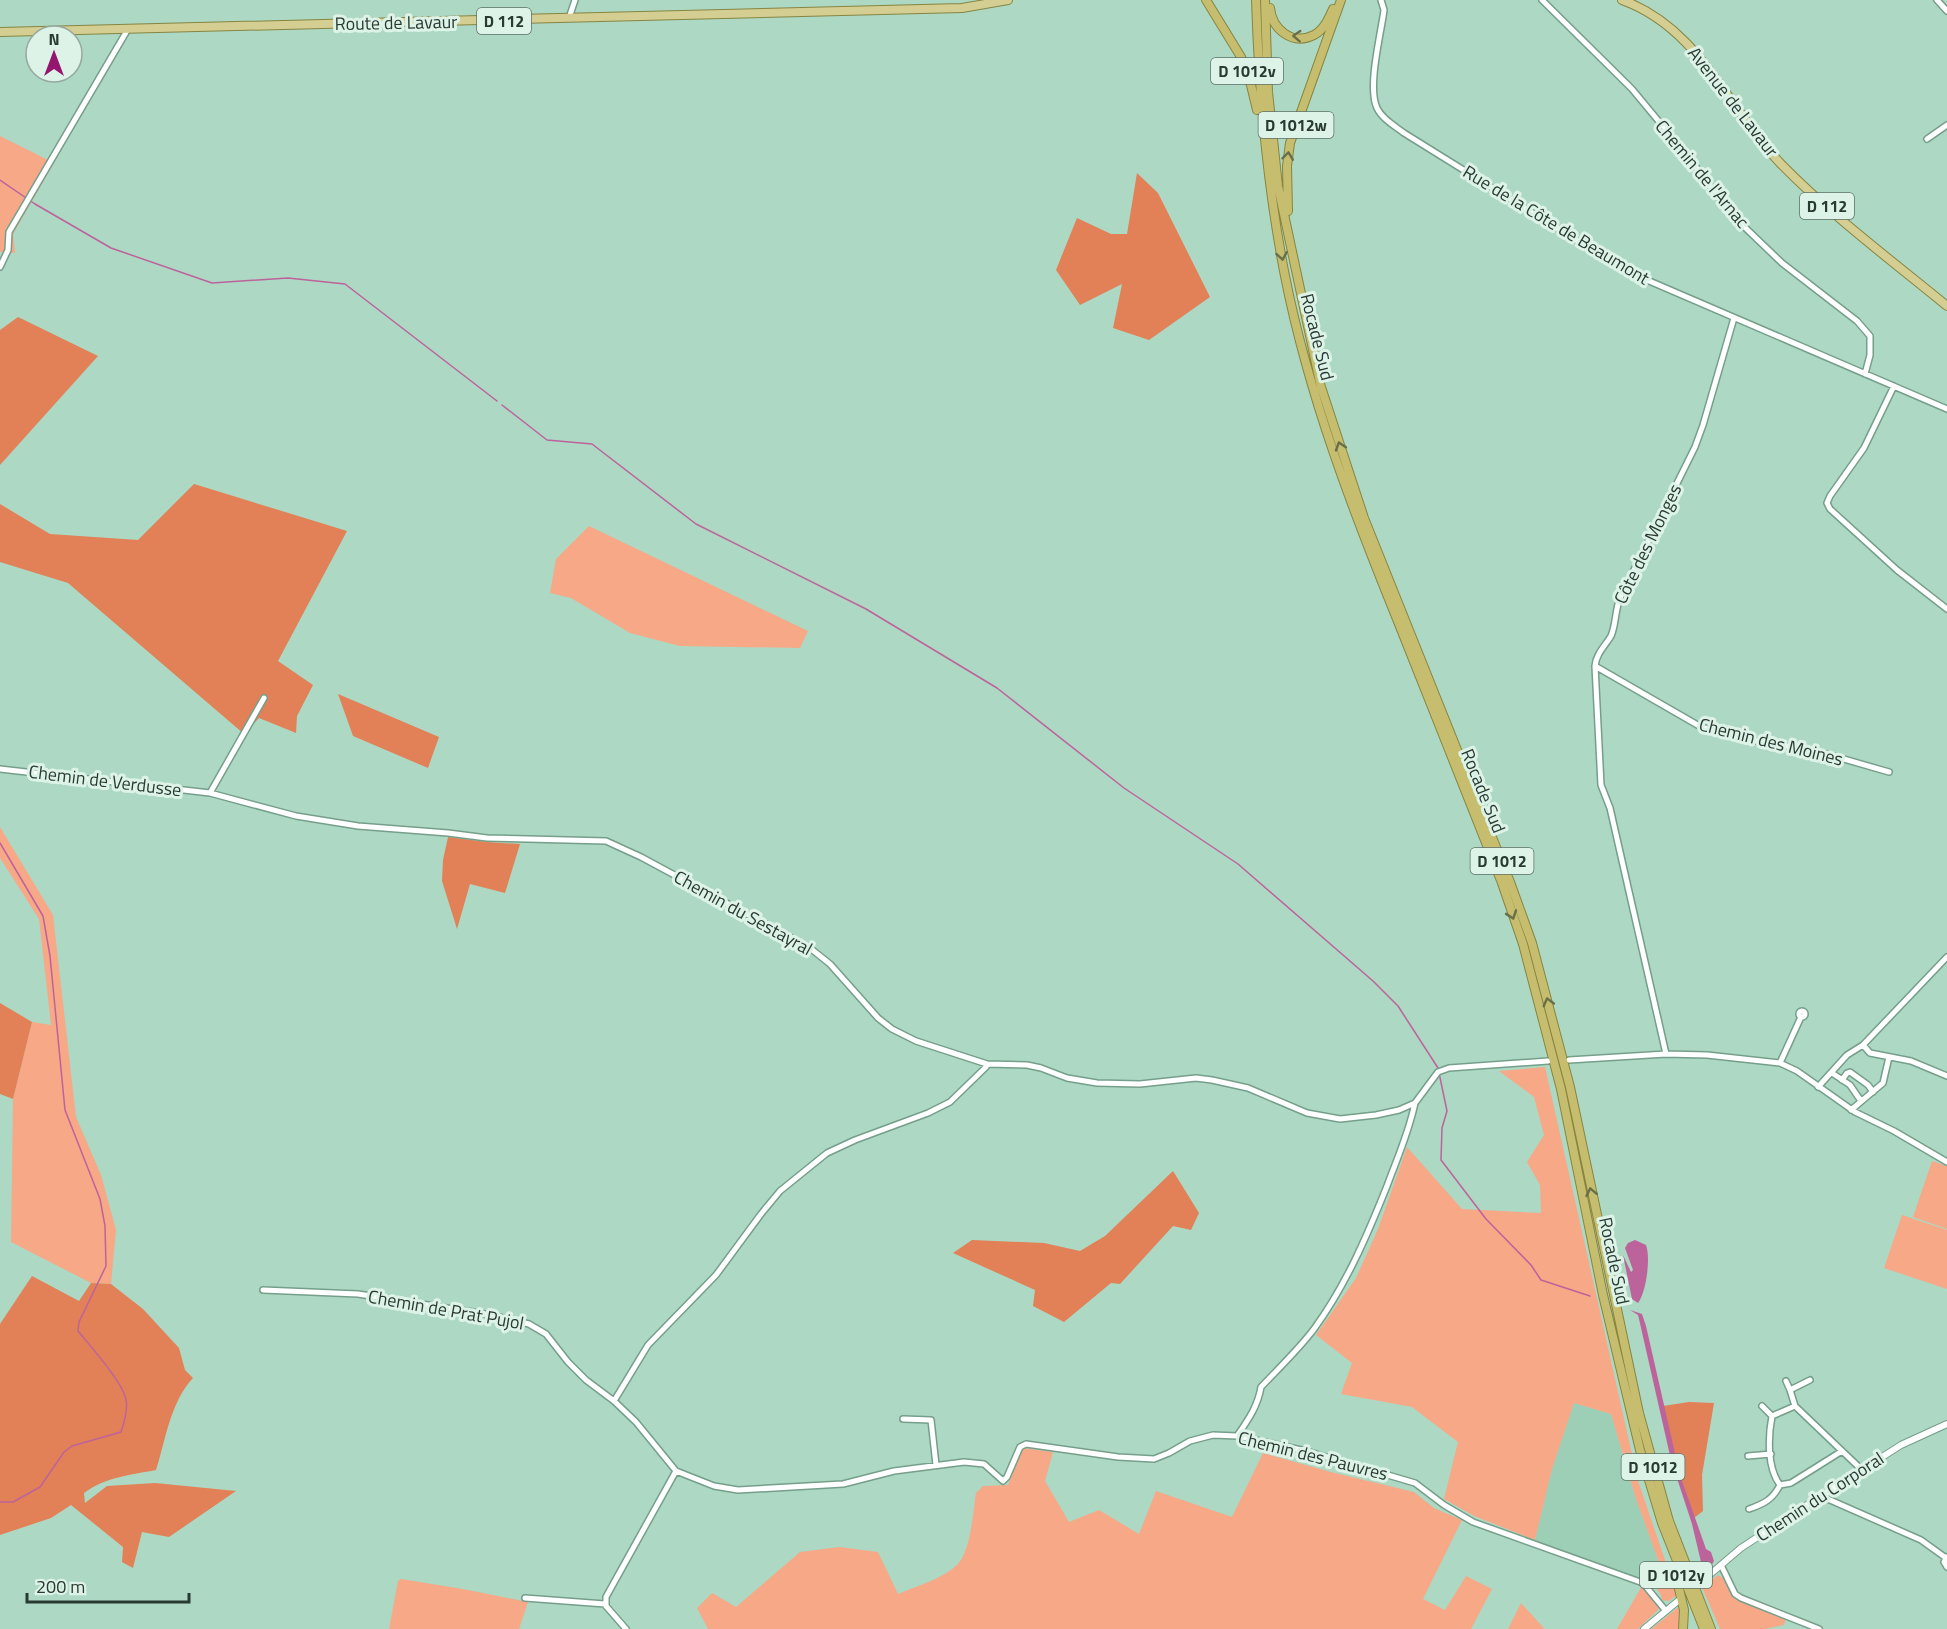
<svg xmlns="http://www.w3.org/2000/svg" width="1947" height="1629" viewBox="0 0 1947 1629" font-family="'Titillium Web',sans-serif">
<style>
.built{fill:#9dcfb6}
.green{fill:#f7a887}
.forest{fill:#e28057}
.water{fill:#bd639c}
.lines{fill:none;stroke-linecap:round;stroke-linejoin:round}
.stream{stroke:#bd639c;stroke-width:1.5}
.minor-casing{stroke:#759f8a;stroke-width:8}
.tertiary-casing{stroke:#759f8a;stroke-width:8}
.primary-casing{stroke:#868541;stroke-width:10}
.trunk-casing{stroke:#868541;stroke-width:10}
.minor{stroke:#fff;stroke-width:5}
.tertiary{stroke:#fff;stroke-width:6}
.primary{stroke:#d4ce92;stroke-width:8}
.trunk{stroke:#c6be6e;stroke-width:8}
.oneway{stroke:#686f4a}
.labels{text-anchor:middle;stroke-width:6;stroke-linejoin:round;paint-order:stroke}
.shield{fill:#def3e8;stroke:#5f7269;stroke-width:1.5}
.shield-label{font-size:16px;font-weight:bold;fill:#293a32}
.street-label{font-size:18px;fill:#293a32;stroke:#def3e8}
</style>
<rect width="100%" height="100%" fill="#add8c3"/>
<path class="built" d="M 1574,1403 L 1611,1414 L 1636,1499 L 1661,1568 L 1654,1585 L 1535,1540 L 1552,1469 Z"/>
<path class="green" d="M 0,136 L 54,163 L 13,234 L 15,253 L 0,252 Z
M 589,526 L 808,631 L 800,648 L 680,646 L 630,633 L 571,598 L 550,593 L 556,559 Z
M 0,827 L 53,915 L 76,1117 L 101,1175 L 116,1230 L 111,1284 L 91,1283 L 11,1242 L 13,1099 L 32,1022 L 51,1025 L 39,919 L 0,858 Z
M 1545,1067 L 1638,1481 L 1677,1595 L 1669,1601 L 1662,1600 L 1661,1595 L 1654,1585 L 1661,1568 L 1636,1499 L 1611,1414 L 1574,1403 L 1552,1469 L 1535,1540 L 1474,1516 L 1444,1499 L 1458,1442 L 1412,1407 L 1341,1394 L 1352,1363 L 1316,1335 L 1356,1278 L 1378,1229 L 1407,1147 L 1462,1209 L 1541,1213 L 1540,1185 L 1527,1162 L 1544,1135 L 1534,1097 L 1499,1071 Z
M 1932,1161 L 1947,1166 L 1947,1229 L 1913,1217 Z
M 1902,1215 L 1947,1230 L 1947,1289 L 1884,1268 Z
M 1023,1448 L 1053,1452 L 1045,1481 L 1069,1522 L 1099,1510 L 1139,1534 L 1156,1491 L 1232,1517 L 1263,1453 L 1331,1472 L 1414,1492 L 1434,1508 L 1462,1520 L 1423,1599 L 1445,1610 L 1466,1576 L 1492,1589 L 1471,1629 L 708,1629 L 697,1608 L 712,1593 L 736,1607 L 800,1552 L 839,1547 L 878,1552 L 898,1594 C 917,1586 942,1579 957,1565 C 971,1551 973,1512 976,1493 L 983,1486 L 1008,1485 Z
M 1718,1575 L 1726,1580 L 1736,1599 L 1786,1618 L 1784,1625 L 1765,1629 L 1720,1629 L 1702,1587 Z
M 401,1579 L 463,1589 L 528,1602 L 519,1629 L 389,1629 L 398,1581 Z
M 1642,1586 L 1658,1607 L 1658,1610 L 1638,1629 L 1617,1629 Z
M 1521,1603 L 1542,1626 L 1544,1629 L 1508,1629 Z
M 1680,1606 L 1681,1629 L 1651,1629 Z"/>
<path class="forest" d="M 1137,173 L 1158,193 L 1210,297 L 1149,340 L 1113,328 L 1122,284 L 1080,305 L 1056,270 L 1077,218 L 1111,234 L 1127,234 Z
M 18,317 L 98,356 L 0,465 L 0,330 Z
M 194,484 L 347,531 L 278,661 L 313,685 L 297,716 L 296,733 L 259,718 L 244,734 L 68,583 L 0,562 L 0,504 L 50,534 L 138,540 Z
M 338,694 L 439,737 L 428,768 L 353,736 Z
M 448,837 L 487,842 L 520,844 L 505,893 L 470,884 L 457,929 L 442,881 L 443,860 Z
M 0,1003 L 32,1022 L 13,1099 L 0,1094 Z
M 1173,1171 L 1199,1213 L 1191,1230 L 1173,1226 L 1120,1284 L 1111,1283 L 1064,1322 L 1033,1306 L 1035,1290 L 953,1253 L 972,1240 L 1044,1243 L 1080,1251 L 1105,1236 Z
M 32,1276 L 79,1301 L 91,1283 L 111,1284 L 143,1309 L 179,1348 L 185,1370 L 193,1378 C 170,1403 166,1439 156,1470 C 130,1475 106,1477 84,1493 L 85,1503 L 107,1486 L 155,1483 L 236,1491 L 169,1537 L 142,1532 L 133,1568 L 122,1562 L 123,1547 L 71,1505 L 51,1518 L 0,1535 L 0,1324 Z
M 1689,1402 L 1714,1403 L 1702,1475 L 1703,1511 L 1694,1518 L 1680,1475 L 1663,1406 Z"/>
<path class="water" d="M 1635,1240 L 1646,1245 C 1651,1258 1646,1293 1638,1303 L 1632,1299 L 1623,1255 L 1631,1272 L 1633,1270 L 1625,1248 L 1628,1243 Z
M 1630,1310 L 1642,1314 L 1646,1326 L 1680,1475 L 1706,1549 L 1711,1552 L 1714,1561 L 1711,1566 L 1707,1567 L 1701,1562 L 1692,1524 L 1671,1460 L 1639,1319 L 1638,1315 Z"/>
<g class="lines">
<path class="stream" d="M 0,180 L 35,204 L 111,248 L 212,283 L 288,278 L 345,284 L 497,401
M 502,405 L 547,440 L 592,444 L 696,524 L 866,609 L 997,688 L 1124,788 L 1238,864 L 1373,981 L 1398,1006 L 1438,1068 L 1447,1111 L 1442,1128 L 1441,1160 L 1486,1219 L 1531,1265 L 1541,1280 L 1590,1296
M 0,843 L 43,916 L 50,956 L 65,1110 L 100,1199 L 105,1226 L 106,1266 L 79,1322 L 78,1331 C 90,1346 123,1382 126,1400 C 128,1409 124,1423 121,1432 L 72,1446 L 64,1452 L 40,1487 L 13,1502 L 0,1502"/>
<g class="minor-casing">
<path id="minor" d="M 1381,0 L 1384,10 C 1381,34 1367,87 1377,108 C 1382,119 1395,126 1404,133 L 1626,271 L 1947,409
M 1542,0 L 1632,89 L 1690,159 L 1732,215 L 1782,263 L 1857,321 L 1870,336 L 1870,355 L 1865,374
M 1937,0 L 1947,11
M 569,18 L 575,0
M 1927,139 L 1947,125
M 0,267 L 8,250 L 9,232 L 128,29
M 1894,386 L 1864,448 L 1830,496 L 1827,503 L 1830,509 L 1897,570 L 1947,609
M 1595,666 L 1701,727 L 1745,739 L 1816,751 L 1889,772
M 0,769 L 210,793 L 296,816 L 358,826 L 448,833 L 487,838 L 606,841 L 641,857 L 810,948 L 830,964 L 878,1018 L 892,1029 L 916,1041 L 987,1064 L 1027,1065 L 1041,1068 L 1067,1078 L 1097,1083 L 1140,1084 L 1196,1078 L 1212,1080 L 1248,1088 L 1307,1113 L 1340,1119 L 1376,1115 L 1399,1110 L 1415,1103 L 1438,1072 L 1449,1068 L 1548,1061
M 210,793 L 264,698
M1799 1014a3 3 0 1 1 6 0a3 3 0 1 1-6 0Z
M 1863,1045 L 1870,1053 L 1911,1061 L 1947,1076
M 1666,1054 L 1610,808 L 1601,785 L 1595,666 C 1596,654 1605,646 1611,636 C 1616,625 1615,610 1620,598 L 1695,447 L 1703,425 L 1734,318
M 1569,1060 L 1666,1054 L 1707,1055 L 1780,1063 L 1797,1071 L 1855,1112 L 1894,1131 L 1947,1162
M 1780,1063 L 1801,1017
M 1832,1073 L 1850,1085 L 1861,1101
M 1842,1080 L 1847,1073 L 1850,1072 L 1868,1085 L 1873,1092
M 1818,1087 L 1847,1055 L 1863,1045 L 1947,957
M 1851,1110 L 1883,1083 L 1889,1057
M 263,1290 L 358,1294 L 491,1315 L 529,1324 L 546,1334 L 568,1362 L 586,1380 L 614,1401 L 636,1422 L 676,1471 L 714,1486 L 738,1490 L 843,1484 L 894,1471 L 964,1462 L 984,1464 L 1003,1481 L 1007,1477 L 1020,1447 L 1026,1444 L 1118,1457 L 1154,1459 L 1169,1453 L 1190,1441 L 1213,1435 L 1237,1436 L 1306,1451 L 1415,1483 L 1444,1505 L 1473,1522 L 1643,1583 L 1666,1611
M 1810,1380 L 1790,1390 L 1795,1406 L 1862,1470
M 1786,1381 L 1790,1390
M 614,1401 L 648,1345 L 716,1275 L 761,1214 L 780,1191 L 827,1153 L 855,1140 L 928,1113 L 950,1102 L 986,1067 L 987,1064
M 1762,1406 L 1772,1416
M 903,1419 L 931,1420 L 936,1465
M 1237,1436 C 1248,1420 1258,1406 1261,1387 C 1279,1368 1299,1349 1314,1329 C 1346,1285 1367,1236 1387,1186 C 1397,1159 1409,1132 1415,1103
M 1748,1456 L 1771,1454
M 1780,1485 C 1767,1468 1768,1437 1772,1416 L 1795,1406
M 1780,1485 L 1791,1483 L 1842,1451
M 1821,1496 L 1921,1540 L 1946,1558
M 1749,1509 C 1764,1504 1773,1499 1780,1485
M 1947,1557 L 1944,1562 L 1947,1567
M 1721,1565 L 1735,1594 L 1741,1598 L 1819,1629
M 525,1598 L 605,1604
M 626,1629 L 606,1606 L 606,1597 L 676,1471"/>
</g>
<g class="tertiary-casing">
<path id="tertiary" d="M 1701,1582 L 1741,1548 L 1782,1521 L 1901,1445 L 1947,1424
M 1644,1629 L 1678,1601"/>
</g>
<g class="primary-casing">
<path id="primary" d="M 1622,0 C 1700,28 1727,108 1781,164 C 1832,216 1891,260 1947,306
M 0,32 L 962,8 L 1008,0"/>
</g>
<g class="trunk-casing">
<path id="trunk" d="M 1206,0 L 1241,57 L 1251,85 L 1257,110
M 1256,0 C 1259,93 1267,185 1285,276 C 1309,397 1353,511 1399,624 C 1433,710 1468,797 1502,883 L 1523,944 L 1561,1089 L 1603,1295 L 1640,1450 L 1662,1523 L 1704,1629
M 1265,0 L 1268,92 L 1278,186 L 1321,387 L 1364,518 L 1510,882 L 1532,943 L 1570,1087 L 1639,1413 L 1669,1521 L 1711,1629
M 1270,8 C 1272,29 1292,46 1314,35 C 1324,30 1329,18 1333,9
M 1288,211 L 1287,166 L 1290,143 L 1341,0
M 1675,1572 L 1684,1610 L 1683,1629"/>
</g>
<use href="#minor" class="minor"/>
<use href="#tertiary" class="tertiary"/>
<use href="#primary" class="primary"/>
<use href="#trunk" class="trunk"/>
</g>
<defs><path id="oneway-chevron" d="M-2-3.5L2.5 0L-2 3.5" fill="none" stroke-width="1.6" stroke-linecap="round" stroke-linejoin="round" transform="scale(1.5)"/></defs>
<g class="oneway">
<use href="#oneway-chevron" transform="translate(1297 36) rotate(-177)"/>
<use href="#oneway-chevron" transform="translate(1288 156) rotate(-83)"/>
<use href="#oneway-chevron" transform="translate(1282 256) rotate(80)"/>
<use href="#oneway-chevron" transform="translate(1340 446) rotate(-108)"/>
<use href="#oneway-chevron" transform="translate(1512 915) rotate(71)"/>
<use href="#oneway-chevron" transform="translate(1548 1002) rotate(-105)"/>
<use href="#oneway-chevron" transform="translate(1591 1192) rotate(-102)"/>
</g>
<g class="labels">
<g class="shield">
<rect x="477" y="8" width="54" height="26" rx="4.5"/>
<rect x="1211" y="58" width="72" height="26" rx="4.5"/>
<rect x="1258.5" y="112" width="75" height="26" rx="4.5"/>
<rect x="1800" y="193" width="54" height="26" rx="4.5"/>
<rect x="1470.5" y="848" width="63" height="26" rx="4.5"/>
<rect x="1621.5" y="1454" width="63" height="26" rx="4.5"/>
<rect x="1640" y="1562" width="72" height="26" rx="4.5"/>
</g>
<g class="shield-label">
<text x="504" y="27">D 112</text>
<text x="1247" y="77">D 1012v</text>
<text x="1296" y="131">D 1012w</text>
<text x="1827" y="212">D 112</text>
<text x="1502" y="867">D 1012</text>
<text x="1653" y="1473">D 1012</text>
<text x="1676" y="1581">D 1012y</text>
</g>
<g class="street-label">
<text transform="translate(396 23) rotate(-1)" y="6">Route de Lavaur</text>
<text transform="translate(1733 102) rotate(52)" y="6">Avenue de Lavaur</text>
<text transform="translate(1702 174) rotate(50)" y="6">Chemin de l'Arnac</text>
<text transform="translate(1556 225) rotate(31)" y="6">Rue de la Côte de Beaumont</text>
<text transform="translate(1317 337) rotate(76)" y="6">Rocade Sud</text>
<text transform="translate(1648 544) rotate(-64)" y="6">Côte des Monges</text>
<text transform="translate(1771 742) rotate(14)" y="6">Chemin des Moines</text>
<text transform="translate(105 781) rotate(7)" y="6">Chemin de Verdusse</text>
<text transform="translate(1483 791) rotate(68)" y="6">Rocade Sud</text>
<text transform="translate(743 913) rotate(29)" y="6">Chemin du Sestayral</text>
<text transform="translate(1614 1261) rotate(78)" y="6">Rocade Sud</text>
<text transform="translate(446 1310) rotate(10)" y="6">Chemin de Prat Pujol</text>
<text transform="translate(1313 1456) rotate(14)" y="6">Chemin des Pauvres</text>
<text transform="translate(1820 1497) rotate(-33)" y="6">Chemin du Corporal</text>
</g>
</g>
<g transform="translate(54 54)"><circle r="28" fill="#def3e8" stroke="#96a99f" stroke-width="1.5"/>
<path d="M0-4.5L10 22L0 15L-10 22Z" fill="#941670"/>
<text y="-9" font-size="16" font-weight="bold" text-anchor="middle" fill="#293a32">N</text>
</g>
<path d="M27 1593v9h162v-9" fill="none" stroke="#293a32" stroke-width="3"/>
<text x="36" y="1593" font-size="18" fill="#293a32" stroke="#def3e8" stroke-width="4.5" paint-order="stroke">200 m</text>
</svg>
